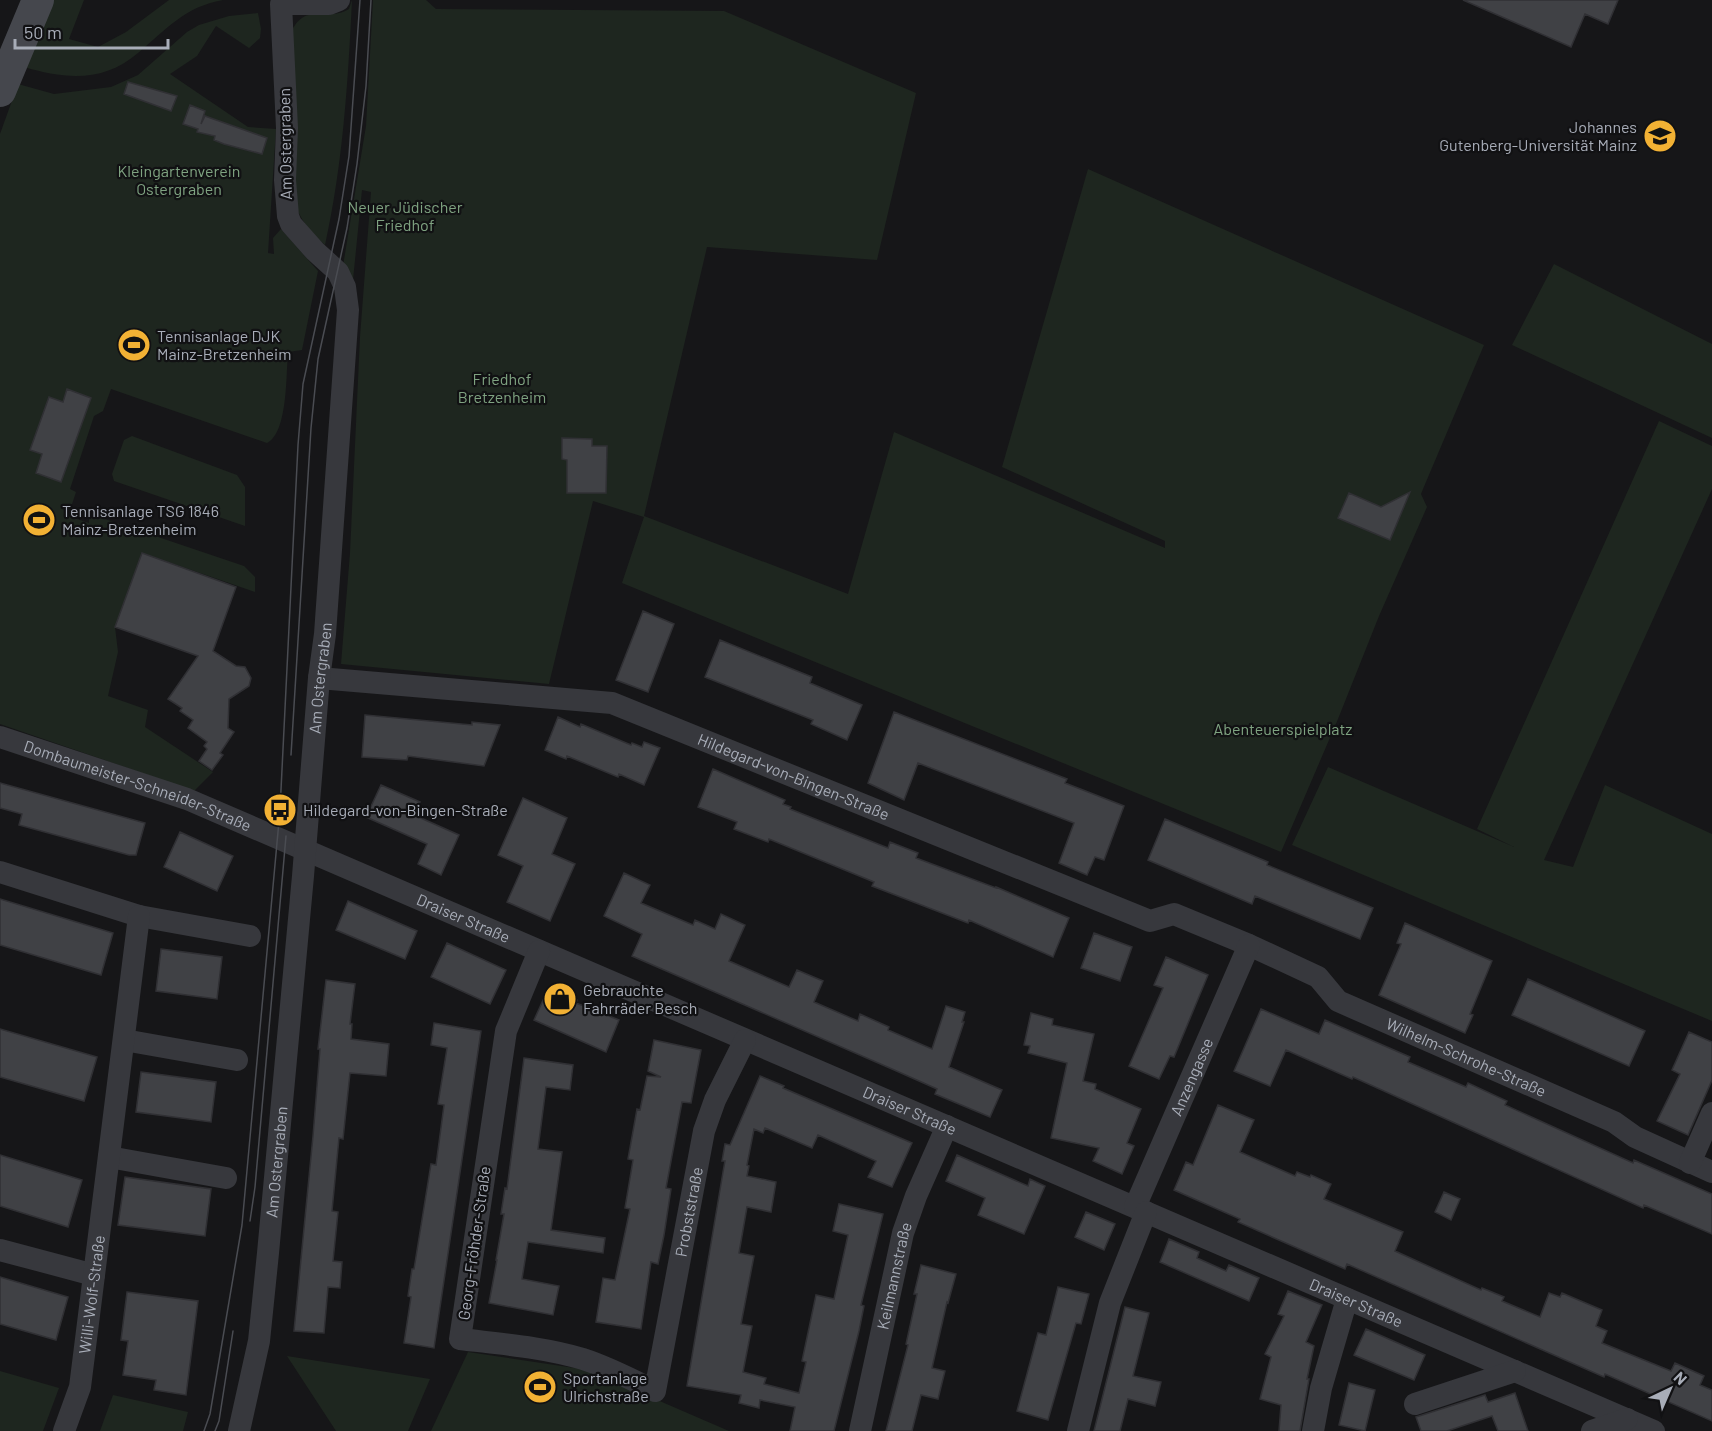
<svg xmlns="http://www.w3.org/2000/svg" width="1712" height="1431" viewBox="0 0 1712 1431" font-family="Barlow,sans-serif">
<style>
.green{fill:#1e261f}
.building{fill:#404145;stroke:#303034;stroke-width:1.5}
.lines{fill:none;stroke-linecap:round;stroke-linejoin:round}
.street{stroke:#37383d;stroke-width:22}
.secondary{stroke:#45474d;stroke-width:32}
.tram{stroke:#4a4c52;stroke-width:1.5}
.labels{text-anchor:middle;stroke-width:4.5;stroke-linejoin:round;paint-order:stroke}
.poi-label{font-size:16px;fill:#a8adb8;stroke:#111113;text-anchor:start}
.street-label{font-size:16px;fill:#a8adb8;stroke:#111113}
.park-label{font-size:16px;fill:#7fa381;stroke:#111113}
</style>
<rect width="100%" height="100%" fill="#161618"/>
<path class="green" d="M 51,0 L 84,0 L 69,39 L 98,47 L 126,32 L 169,0 L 223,0 C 184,7 167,29 138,53 C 103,83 65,79 24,67 Z
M 352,0 C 348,82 343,164 325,245 C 310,232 300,220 294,201 L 290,35 C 304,0 326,23 349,9 Z
M 373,0 L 426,0 L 436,9 L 724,11 L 916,93 L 877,260 L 707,247 L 644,516 L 848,594 L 894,432 L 1165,548 L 1165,541 L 1002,467 L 1088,169 L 1484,345 L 1423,489 L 1421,494 L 1427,507 L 1379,616 L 1338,719 L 1281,852 L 622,583 L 644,517 L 593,501 L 549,684 L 341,664 L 350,553 L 360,337 L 371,192 L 362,190 L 353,280 L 343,266 L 366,126 Z
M 258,13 L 261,29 L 260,38 L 249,48 L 216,26 L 197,56 L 170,74 L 248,127 L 276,129 L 268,253 L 274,254 L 273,238 L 281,229 L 318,271 L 302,350 L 288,352 C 286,374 288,433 267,443 L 111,389 L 103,411 L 94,416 L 70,489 L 76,492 L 68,516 L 89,523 L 89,519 L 93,515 L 244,566 L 255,577 L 255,592 L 142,553 L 115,627 L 118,652 L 108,696 L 148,710 L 145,727 L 213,772 L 194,791 L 0,724 L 0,134 L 18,84 L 54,94 L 111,87 L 138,75 L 187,32 L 199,25 L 229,16 Z
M 1554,264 L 1712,344 L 1712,438 L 1512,345 Z
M 1659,421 L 1712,446 L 1712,489 L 1544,860 L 1573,867 L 1605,785 L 1712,834 L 1712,1021 L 1292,845 L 1328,767 L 1514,847 L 1477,829 Z
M 132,436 L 237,475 L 245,487 L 245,526 L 114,481 L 112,474 L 124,440 Z
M 468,1352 L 588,1370 L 729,1431 L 431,1431 Z
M 287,1356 L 430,1379 L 408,1431 L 336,1431 Z
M 0,1371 L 59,1388 L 43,1431 L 0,1431 Z
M 113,1395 L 188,1412 L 183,1431 L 100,1431 Z"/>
<path class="building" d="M 1463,0 L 1618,0 L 1608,24 L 1585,14 L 1571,47 Z
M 128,82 L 177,96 L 171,111 L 124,94 Z
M 190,105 L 205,111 L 201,124 L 205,116 L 267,138 L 262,154 L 224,144 L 214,140 L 215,136 L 197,132 L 198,129 L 183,124 Z
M 67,389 L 91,398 L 61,482 L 36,473 L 42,454 L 30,450 L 49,397 L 63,402 Z
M 562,438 L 592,439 L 592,446 L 607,446 L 606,493 L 567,493 L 567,460 L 562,459 Z
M 1410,492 L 1390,540 L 1338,518 L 1349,493 L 1381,507 Z
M 142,553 L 236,587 L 213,651 L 236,666 L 245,667 L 251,678 L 249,686 L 229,699 L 228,728 L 234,732 L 220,753 L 223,755 L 212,770 L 199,761 L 207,749 L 204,746 L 207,742 L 188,728 L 193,720 L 180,711 L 182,708 L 168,699 L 198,656 L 115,627 Z
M 643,611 L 674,624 L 648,692 L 616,680 Z
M 720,640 L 812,677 L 810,683 L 862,705 L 847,740 L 811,724 L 813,720 L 705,677 Z
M 894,712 L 1067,779 L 1065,783 L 1124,806 L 1104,860 L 1095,857 L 1087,875 L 1059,863 L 1074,823 L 918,763 L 904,800 L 868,783 Z
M 365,715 L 472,725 L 472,722 L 500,725 L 484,766 L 408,756 L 407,760 L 362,757 Z
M 558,717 L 580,727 L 581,724 L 631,745 L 632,743 L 642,747 L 644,742 L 660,748 L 644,785 L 619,774 L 618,777 L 567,756 L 566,759 L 545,750 Z
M 713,769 L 785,800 L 783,804 L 791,807 L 790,809 L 888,848 L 890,842 L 918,853 L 916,858 L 996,888 L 996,887 L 1069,918 L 1053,957 L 969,920 L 968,923 L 872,886 L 874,882 L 769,839 L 768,842 L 734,829 L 737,822 L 698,807 Z
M 0,783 L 145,823 L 136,855 L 129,855 L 19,825 L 22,814 L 0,808 Z
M 381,785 L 420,802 L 414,815 L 459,835 L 441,875 L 418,864 L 427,844 L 366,817 Z
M 523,798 L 567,818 L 552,854 L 575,864 L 550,921 L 507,902 L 523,866 L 498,855 Z
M 1165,819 L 1268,862 L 1267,865 L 1373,908 L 1360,939 L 1255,896 L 1252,904 L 1148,860 Z
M 180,832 L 233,856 L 217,891 L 164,867 Z
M 624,873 L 650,885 L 641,903 L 693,925 L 695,920 L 715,929 L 721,914 L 745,925 L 729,961 L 789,987 L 797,970 L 823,981 L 814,1002 L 858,1021 L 860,1014 L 889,1027 L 888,1030 L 932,1049 L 946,1006 L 965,1012 L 962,1022 L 964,1022 L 949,1067 L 1002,1090 L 990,1117 L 935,1094 L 937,1089 L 892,1069 L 632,956 L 642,934 L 604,916 Z
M 0,899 L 113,933 L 101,975 L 0,945 Z
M 348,901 L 417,931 L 405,959 L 336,930 Z
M 1405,923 L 1492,961 L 1470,1014 L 1473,1015 L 1465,1033 L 1379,995 L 1401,944 L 1397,943 Z
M 1094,933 L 1132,947 L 1120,981 L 1081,968 Z
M 447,943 L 506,970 L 490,1004 L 431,977 Z
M 161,949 L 222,957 L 217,999 L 156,991 Z
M 1166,957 L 1208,975 L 1174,1057 L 1170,1056 L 1159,1079 L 1129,1066 L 1163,988 L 1154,985 Z
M 1528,979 L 1645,1031 L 1629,1066 L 1512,1015 Z
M 326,980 L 355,984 L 350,1024 L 352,1024 L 351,1039 L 389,1044 L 386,1076 L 350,1073 L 343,1139 L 339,1138 L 332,1211 L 338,1212 L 333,1261 L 342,1262 L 340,1288 L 328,1287 L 324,1333 L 294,1331 L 313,1136 L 320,1049 L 318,1049 Z
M 549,987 L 577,1000 L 576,1003 L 619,1020 L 606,1052 L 534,1020 Z
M 1261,1009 L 1319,1034 L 1325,1020 L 1410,1057 L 1408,1062 L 1466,1087 L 1468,1083 L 1507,1101 L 1505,1105 L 1633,1163 L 1634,1160 L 1712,1194 L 1712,1234 L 1644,1205 L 1643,1208 L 1353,1077 L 1352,1079 L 1286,1050 L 1270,1086 L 1234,1071 Z
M 1031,1013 L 1053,1019 L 1052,1025 L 1094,1034 L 1083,1081 L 1096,1084 L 1095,1089 L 1141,1109 L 1127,1143 L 1134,1146 L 1122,1174 L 1093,1161 L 1099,1148 L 1051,1138 L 1067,1063 L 1028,1053 L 1030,1046 L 1024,1045 Z
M 434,1023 L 481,1031 L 434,1348 L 404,1343 L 411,1297 L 408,1296 L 412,1269 L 414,1269 L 431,1164 L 436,1165 L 444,1105 L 438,1104 L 447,1048 L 431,1045 Z
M 0,1029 L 97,1057 L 84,1101 L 0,1077 Z
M 1689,1032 L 1712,1042 L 1712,1080 L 1688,1135 L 1657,1121 L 1680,1074 L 1672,1070 Z
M 654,1040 L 701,1050 L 691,1103 L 682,1102 L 666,1188 L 671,1189 L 664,1235 L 658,1264 L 651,1262 L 641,1329 L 596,1322 L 603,1278 L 615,1280 L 630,1209 L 625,1208 L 633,1160 L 628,1159 L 637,1109 L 640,1110 L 647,1076 L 661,1077 L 648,1071 Z
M 524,1058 L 573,1065 L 570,1090 L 546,1087 L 538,1149 L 562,1152 L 551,1230 L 605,1238 L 603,1253 L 528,1242 L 522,1279 L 559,1286 L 553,1315 L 489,1303 L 497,1260 L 496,1260 L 504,1214 L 501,1214 L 505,1188 L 507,1189 Z
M 141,1072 L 216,1082 L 211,1122 L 136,1112 Z
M 760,1076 L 784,1086 L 783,1088 L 912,1143 L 892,1187 L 868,1177 L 876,1161 L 818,1135 L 812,1148 L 765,1128 L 763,1133 L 754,1129 L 747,1165 L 749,1166 L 747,1176 L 776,1182 L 771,1212 L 747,1207 L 739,1253 L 754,1256 L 741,1324 L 752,1326 L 743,1372 L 766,1378 L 764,1384 L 799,1393 L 806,1362 L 802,1361 L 816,1295 L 834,1299 L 848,1235 L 833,1231 L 839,1204 L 883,1214 L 861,1305 L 864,1306 L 859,1331 L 834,1431 L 790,1431 L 795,1407 L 760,1400 L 759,1408 L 739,1403 L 741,1395 L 687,1386 L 723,1172 L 725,1161 L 722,1161 L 725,1144 L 730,1145 Z
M 1218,1105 L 1254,1120 L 1240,1152 L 1295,1176 L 1297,1172 L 1310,1177 L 1311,1175 L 1331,1184 L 1324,1199 L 1403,1232 L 1395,1251 L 1481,1290 L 1482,1288 L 1504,1297 L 1502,1301 L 1540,1317 L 1549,1293 L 1560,1297 L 1562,1293 L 1602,1310 L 1596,1326 L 1607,1331 L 1602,1343 L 1671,1371 L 1675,1363 L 1704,1376 L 1700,1385 L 1712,1390 L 1712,1421 L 1605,1374 L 1604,1377 L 1347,1264 L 1345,1269 L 1238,1222 L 1240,1219 L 1174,1190 L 1186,1162 L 1193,1165 Z
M 0,1155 L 82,1180 L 68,1227 L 0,1206 Z
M 957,1155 L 1028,1186 L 1030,1179 L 1045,1186 L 1024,1234 L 978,1215 L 985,1198 L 946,1181 Z
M 125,1177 L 211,1189 L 205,1236 L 118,1225 Z
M 1444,1192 L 1460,1199 L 1451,1220 L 1435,1212 Z
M 1086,1212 L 1115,1224 L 1104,1250 L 1075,1237 Z
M 1169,1239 L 1199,1252 L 1197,1258 L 1226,1271 L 1229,1265 L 1259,1278 L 1249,1301 L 1160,1262 Z
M 921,1265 L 956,1274 L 948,1303 L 947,1302 L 932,1368 L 945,1371 L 938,1399 L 921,1395 L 912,1431 L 886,1431 L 908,1345 L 906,1344 L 917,1294 L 914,1294 Z
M 0,1277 L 68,1297 L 56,1340 L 0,1324 Z
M 1058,1287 L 1089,1294 L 1081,1324 L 1076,1323 L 1048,1420 L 1017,1411 L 1038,1333 L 1046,1335 Z
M 1288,1291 L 1322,1305 L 1306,1342 L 1314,1346 L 1307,1379 L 1309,1379 L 1300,1431 L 1279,1431 L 1281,1405 L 1260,1399 L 1271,1357 L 1265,1354 L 1284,1316 L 1278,1314 Z
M 127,1292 L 198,1301 L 186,1395 L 154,1390 L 156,1380 L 123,1375 L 128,1341 L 121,1340 Z
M 1125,1307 L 1149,1313 L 1133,1376 L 1161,1382 L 1155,1406 L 1128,1399 L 1120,1431 L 1094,1431 Z
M 1366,1329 L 1425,1355 L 1414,1380 L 1354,1355 Z
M 1349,1383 L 1375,1390 L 1365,1431 L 1339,1425 Z
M 1515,1393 L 1528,1431 L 1498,1431 L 1492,1416 L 1447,1431 L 1421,1431 L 1416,1417 L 1485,1395 L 1488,1402 Z"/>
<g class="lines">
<g class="street">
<path id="s1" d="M 319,678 L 612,703 L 1150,921 L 1174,914 L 1249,945 L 1318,977 L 1338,1001 L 1614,1122 L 1635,1137 L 1712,1172"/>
<path id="s2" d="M 0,737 L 187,799 L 1654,1431"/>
<path d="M 0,872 L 139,916 L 250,936"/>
<path id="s3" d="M 539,951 L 506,1031 L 460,1339 C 501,1344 543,1347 583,1359 C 608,1367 631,1379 655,1391 L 704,1131 L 715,1100 L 745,1040"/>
<path d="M 124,1040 L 237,1060"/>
<path d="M 109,1157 L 226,1178"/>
<path d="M 1690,1163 L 1712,1113"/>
<path id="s4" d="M 1135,1207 L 1249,945"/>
<path d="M 0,1250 L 94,1275"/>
<path d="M 1415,1404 L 1515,1371"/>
<path id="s5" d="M 64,1431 L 80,1387 L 139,916"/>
<path id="s6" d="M 239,1431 L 259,1341 L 268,1253 L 303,876 L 319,678 L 325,634 L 348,310 L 345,287 L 338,272 L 315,251 L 291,224 L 288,216 L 285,180 L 287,128 L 281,4 L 329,4 L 339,0"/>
<path id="s7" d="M 860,1431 L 903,1233 L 916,1196 L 947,1126"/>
<path d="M 1078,1431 L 1110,1303 L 1146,1212"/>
<path d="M 1313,1431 L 1321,1388 L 1347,1299"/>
<path d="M 1592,1431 L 1627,1419"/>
</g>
<path class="secondary" d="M 0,91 L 38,0"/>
<path class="tram" d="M 291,755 L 311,428 L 318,359 L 347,228 L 357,164 L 366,86 L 371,0
M 250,1221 L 255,1187 L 286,836
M 204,1431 L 210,1414 L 242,1225 L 280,810 L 298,445 L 303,384 L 339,219 L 349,156 L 360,0
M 215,1431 L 219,1421 L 233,1331"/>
</g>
<defs>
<g id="university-disc" transform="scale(1.725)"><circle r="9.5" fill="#f2b134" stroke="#111113"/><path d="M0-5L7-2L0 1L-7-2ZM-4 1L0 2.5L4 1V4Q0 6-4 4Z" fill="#111"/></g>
<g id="stadium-disc" transform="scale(1.725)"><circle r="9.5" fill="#f2b134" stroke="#111113"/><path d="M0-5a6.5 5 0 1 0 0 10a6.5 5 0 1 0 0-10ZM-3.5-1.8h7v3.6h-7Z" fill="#111"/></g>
<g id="bus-disc" transform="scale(1.725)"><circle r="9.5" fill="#f2b134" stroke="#111113"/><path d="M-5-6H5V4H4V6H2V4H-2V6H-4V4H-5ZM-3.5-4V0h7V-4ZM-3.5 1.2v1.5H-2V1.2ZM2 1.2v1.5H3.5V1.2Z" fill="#111"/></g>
<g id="shop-disc" transform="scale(1.725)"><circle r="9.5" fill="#f2b134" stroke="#111113"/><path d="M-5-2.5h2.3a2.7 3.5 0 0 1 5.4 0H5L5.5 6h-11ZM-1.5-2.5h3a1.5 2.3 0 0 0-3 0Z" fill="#111"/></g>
</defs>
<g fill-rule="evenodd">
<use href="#university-disc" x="1660" y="136"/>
<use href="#stadium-disc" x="134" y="345"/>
<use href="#stadium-disc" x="39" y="520"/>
<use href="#bus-disc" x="280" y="810"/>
<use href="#shop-disc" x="560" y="999"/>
<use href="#stadium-disc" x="540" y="1387"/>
</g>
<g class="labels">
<g class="poi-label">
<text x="1637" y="133" text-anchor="end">Johannes<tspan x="1637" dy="18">Gutenberg-Universität Mainz</tspan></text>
<text x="157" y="342">Tennisanlage DJK<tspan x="157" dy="18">Mainz-Bretzenheim</tspan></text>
<text x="62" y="517">Tennisanlage TSG 1846<tspan x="62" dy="18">Mainz-Bretzenheim</tspan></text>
<text x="303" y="816">Hildegard-von-Bingen-Straße</text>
<text x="583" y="996">Gebrauchte<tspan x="583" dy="18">Fahrräder Besch</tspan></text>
<text x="563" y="1384">Sportanlage<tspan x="563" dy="18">Ulrichstraße</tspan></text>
</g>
<g class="street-label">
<text transform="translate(285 144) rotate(-91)" y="6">Am Ostergraben</text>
<text dy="6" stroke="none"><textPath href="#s6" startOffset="758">Am Ostergraben</textPath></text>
<text dy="6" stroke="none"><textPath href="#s1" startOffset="490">Hildegard-von-Bingen-Straße</textPath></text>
<text dy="6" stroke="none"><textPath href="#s2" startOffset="146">Dombaumeister-Schneider-Straße</textPath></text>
<text dy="6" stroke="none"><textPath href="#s2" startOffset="498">Draiser Straße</textPath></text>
<text dy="6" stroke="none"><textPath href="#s1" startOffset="1228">Wilhelm-Schrohe-Straße</textPath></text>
<text dy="6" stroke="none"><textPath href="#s4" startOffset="142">Anzengasse</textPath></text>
<text dy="6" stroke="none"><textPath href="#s2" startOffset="984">Draiser Straße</textPath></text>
<text dy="6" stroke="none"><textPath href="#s6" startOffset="272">Am Ostergraben</textPath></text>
<text dy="6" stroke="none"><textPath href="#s3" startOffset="784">Probststraße</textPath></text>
<text transform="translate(474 1243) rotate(-82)" y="6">Georg-Fröhder-Straße</text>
<text dy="6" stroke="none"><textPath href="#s7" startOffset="159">Keilmannstraße</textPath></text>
<text dy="6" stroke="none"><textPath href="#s5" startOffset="140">Willi-Wolf-Straße</textPath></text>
<text dy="6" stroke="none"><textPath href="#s2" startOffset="1470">Draiser Straße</textPath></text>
</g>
<g class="park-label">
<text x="179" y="177">Kleingartenverein<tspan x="179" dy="18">Ostergraben</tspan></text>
<text x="405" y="213">Neuer Jüdischer<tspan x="405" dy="18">Friedhof</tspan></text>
<text x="502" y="385">Friedhof<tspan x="502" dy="18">Bretzenheim</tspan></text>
<text x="1283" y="735">Abenteuerspielplatz</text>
</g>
</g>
<g transform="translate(1670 1389) rotate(44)" stroke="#111113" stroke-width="4.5" paint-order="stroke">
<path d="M0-4.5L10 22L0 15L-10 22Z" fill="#a8adb8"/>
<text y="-9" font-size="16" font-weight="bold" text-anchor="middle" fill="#a8adb8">N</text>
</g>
<path d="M15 39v9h153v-9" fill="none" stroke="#a8adb8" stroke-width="3"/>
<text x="24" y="39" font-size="18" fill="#a8adb8" stroke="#111113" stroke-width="4.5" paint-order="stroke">50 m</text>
</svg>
